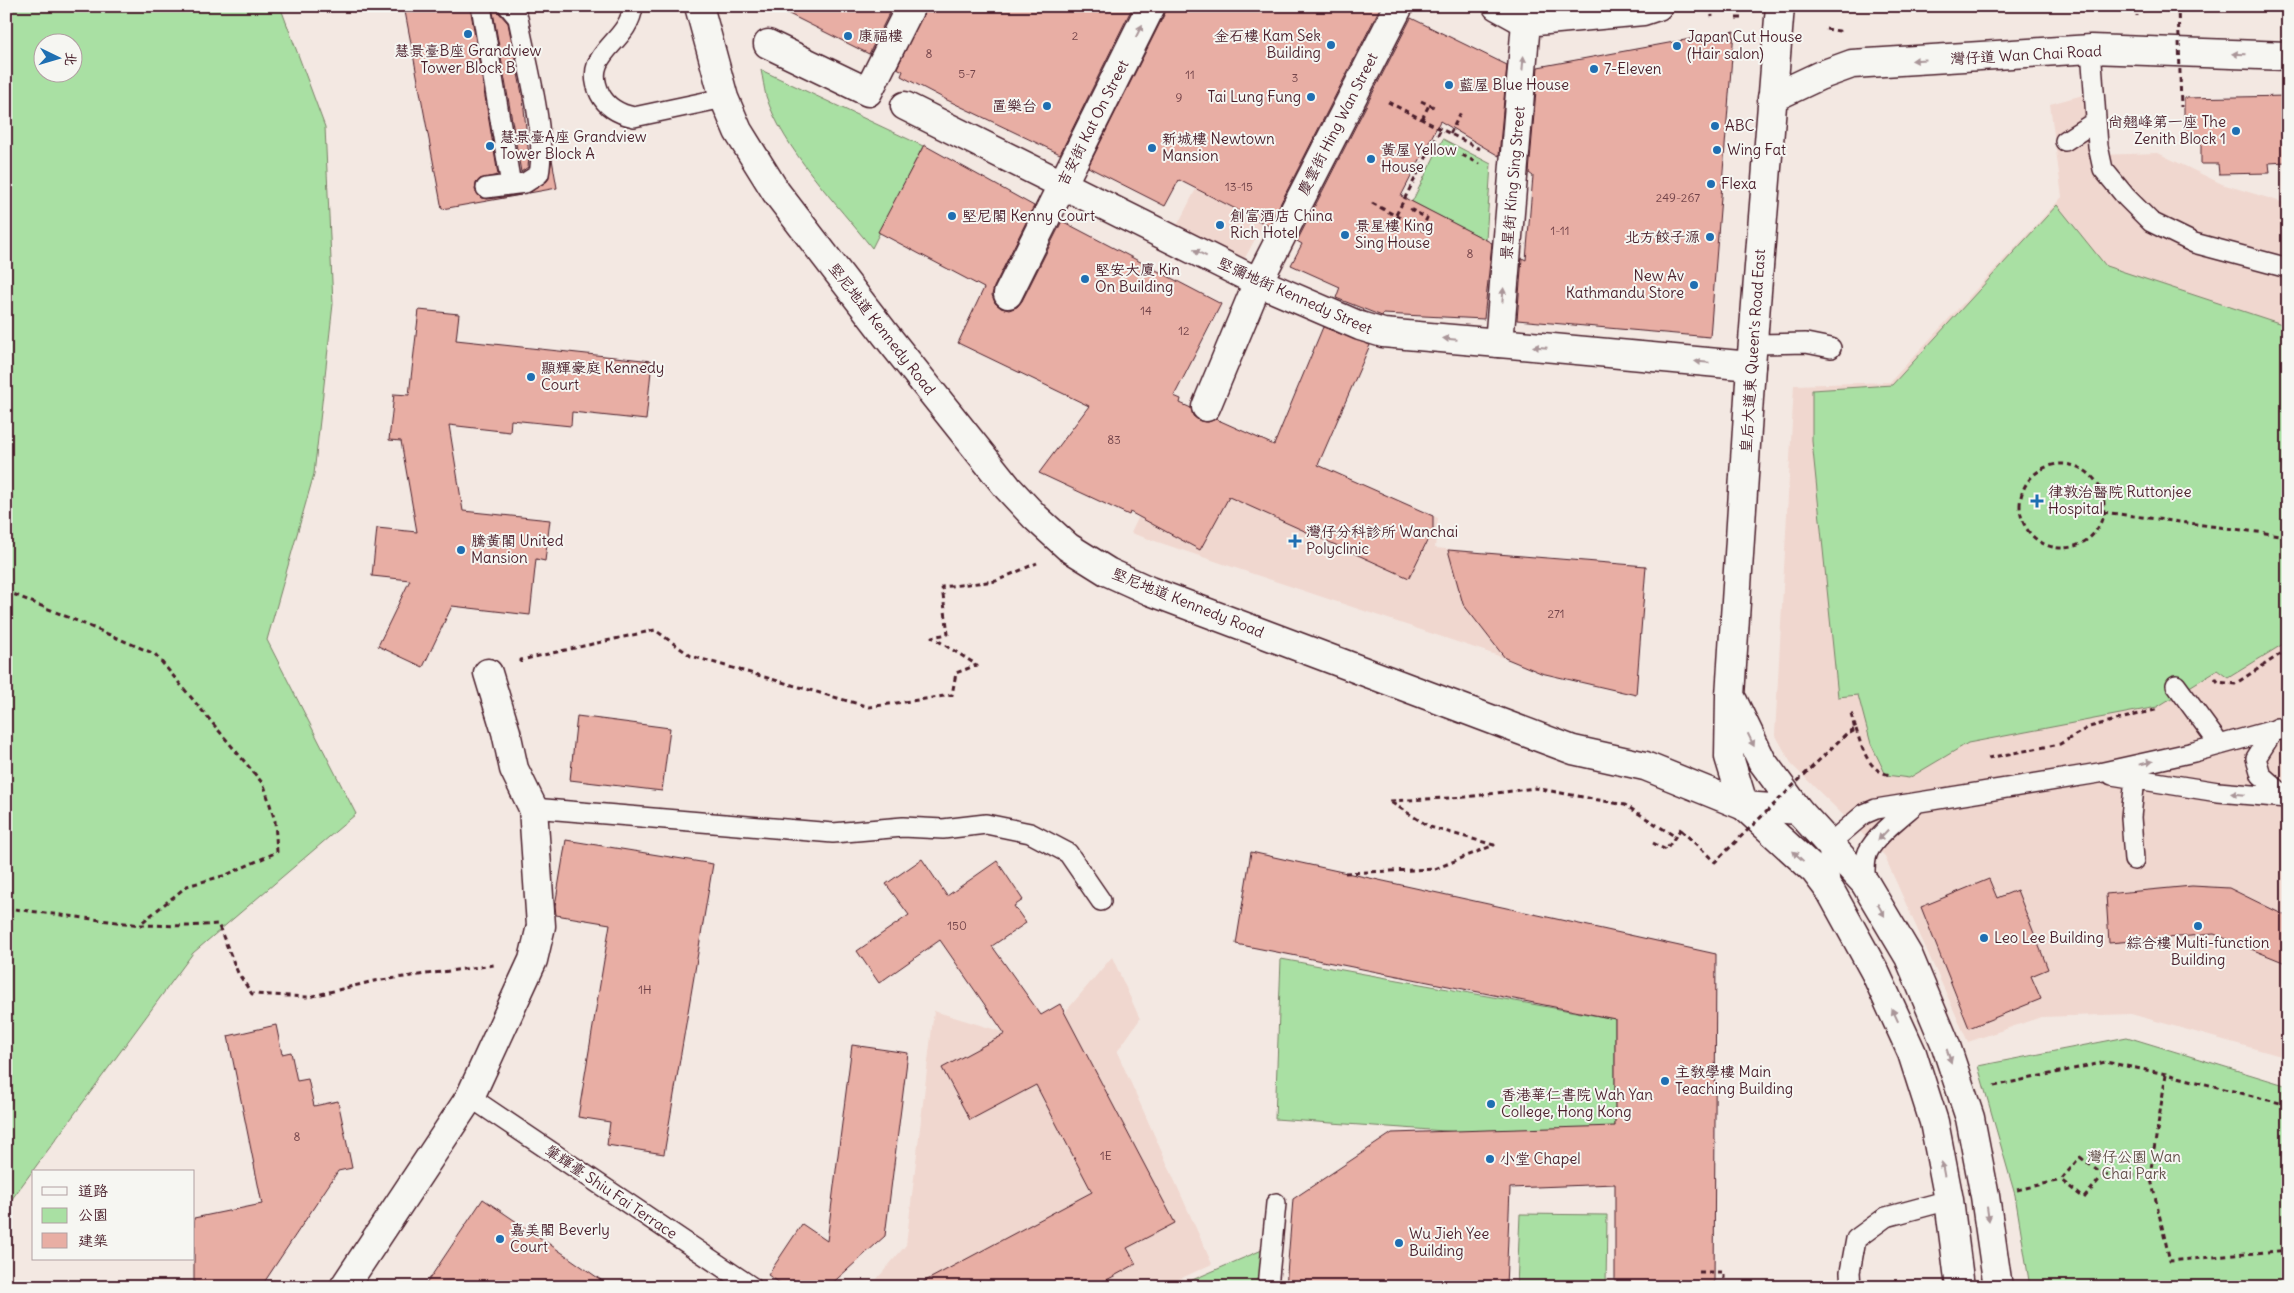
<svg xmlns="http://www.w3.org/2000/svg" width="2294" height="1293" viewBox="0 0 2294 1293" font-family="Delius,'LXGW WenKai TC',sans-serif">
<style>
.built{fill:#f0d7cf}
.green{fill:#a9e0a3;stroke:#7a8067;fill-rule:evenodd}
.building{fill:#e8aea4;stroke:#4a1f2b}
.lines{fill:none;stroke-linecap:round;stroke-linejoin:round}
.service-casing{stroke:#4a1f2b;stroke-width:22}
.minor-casing{stroke:#4a1f2b;stroke-width:31}
.tertiary-casing{stroke:#4a1f2b;stroke-width:31}
.secondary-casing{stroke:#4a1f2b;stroke-width:31}
.path{stroke:#4a1f2b;stroke-width:3;stroke-dasharray:5 4;stroke-linecap:butt}
.service{stroke:#f6f6f2;stroke-width:19}
.minor{stroke:#f6f6f2;stroke-width:28}
.tertiary{stroke:#f6f6f2;stroke-width:28}
.secondary{stroke:#f6f6f2;stroke-width:28}
.path-bridge{stroke:#4a1f2b;stroke-width:3;stroke-dasharray:5 4;stroke-linecap:butt}
.oneway{fill:#a99598}
.poi-dot{fill:#1f6fb2;stroke:#f6f6f2;stroke-width:2}
.labels{text-anchor:middle;stroke-width:4;stroke-linejoin:round;paint-order:stroke}
.number-label{font-size:12px;fill:#724349}
.poi-label{font-size:15px;fill:#4a1f2b;stroke:#f6f6f2;text-anchor:start}
.street-label{font-size:15px;fill:#4a1f2b;stroke:#f6f6f2}
.park-label{font-size:15px;fill:#624f49;stroke:#f6f6f2}
</style>
<rect width="100%" height="100%" fill="#f3e8e2"/>
<filter id="ink" filterUnits="userSpaceOnUse"><feTurbulence type="fractalNoise" baseFrequency=".02" numOctaves="2"/><feDisplacementMap in="SourceGraphic" scale="10" xChannelSelector="R" yChannelSelector="G"/><feConvolveMatrix kernelMatrix="1 2 1 2 8 2 1 2 1" color-interpolation-filters="sRGB"/></filter>
<g filter="url(#ink)">
<path class="built" d="M 2094,92 L 2099,155 L 2158,153 L 2222,184 L 2288,204 L 2288,1058 L 2131,1014 L 2041,1017 L 1968,1042 L 1884,855 L 1792,765 L 1775,734 L 1794,385 L 1890,382 L 2062,197 L 2050,104 Z
M 1196,189 L 1263,224 L 1244,260 L 1177,226 Z
M 1191,408 L 1438,518 L 1435,548 L 1458,550 L 1456,579 L 1463,604 L 1505,658 L 1131,533 Z
M 1112,957 L 1140,1019 L 1117,1052 L 1212,1264 L 1162,1287 L 870,1287 L 906,1245 L 934,1011 L 1039,1043 Z"/>
<path class="green" d="M 6,6 L 280,6 L 325,127 L 333,304 L 314,474 L 267,640 L 356,814 L 193,953 L 6,1207 ZM 72,42 L 72,72 L 42,72 L 42,42 Z
M 761,70 L 923,146 L 872,248 C 837,204 783,149 766,96 C 764,88 763,79 761,70 Z
M 1443,139 L 1491,164 L 1486,240 L 1412,202 Z
M 2057,205 L 2106,266 L 2288,326 L 2288,641 L 2228,678 L 2217,670 L 2157,707 L 1968,743 L 1909,778 L 1886,775 L 1871,744 L 1858,695 L 1838,697 L 1812,441 L 1812,390 L 1892,385 Z
M 1281,959 L 1615,1019 L 1615,1143 L 1275,1119 Z
M 2127,1037 L 2288,1086 L 2288,1287 L 2030,1287 L 2015,1195 L 1978,1066 Z
M 1520,1214 L 1607,1215 L 1606,1287 L 1517,1287 Z
M 1262,1250 L 1260,1287 L 1176,1287 Z"/>
<path class="building" d="M 404,6 L 470,6 L 498,175 L 480,179 L 476,183 L 475,190 L 481,198 L 487,199 L 521,195 L 442,209 Z
M 492,6 L 497,6 L 499,13 L 508,23 L 523,99 L 529,157 L 528,167 L 521,172 Z
M 773,6 L 893,6 L 869,54 Z
M 926,6 L 1133,6 L 1060,154 L 947,100 L 901,76 L 903,71 L 897,68 Z
M 1166,6 L 1381,6 L 1269,226 L 1179,180 L 1165,206 L 1088,167 L 1165,13 Z
M 1411,18 L 1507,65 L 1499,156 L 1440,121 L 1401,196 L 1492,243 L 1484,319 L 1383,314 L 1382,316 L 1336,298 L 1340,287 L 1291,265 L 1302,244 L 1297,241 Z
M 1734,31 L 1710,337 L 1517,320 L 1522,258 L 1526,260 L 1533,176 L 1529,173 L 1538,67 Z
M 2288,96 L 2286,162 L 2269,163 L 2270,173 L 2219,174 L 2218,164 L 2201,164 L 2201,138 L 2184,139 L 2184,98 Z
M 924,145 L 1034,206 L 994,287 L 992,295 L 995,303 L 1001,308 L 1009,310 L 1017,307 L 1022,301 L 1062,221 L 1221,304 L 1174,396 L 1181,399 L 1180,403 L 1191,408 L 1193,416 L 1200,421 L 1208,422 L 1216,419 L 1274,445 L 1323,327 L 1370,345 L 1318,465 L 1433,516 L 1433,529 L 1409,578 L 1229,497 L 1200,550 L 1130,512 L 1129,515 L 1039,473 L 1089,406 L 958,343 L 984,288 L 878,232 Z
M 552,159 L 557,188 L 529,193 L 548,180 Z
M 419,310 L 459,314 L 456,340 L 652,361 L 646,420 L 572,412 L 571,426 L 511,420 L 510,432 L 449,425 L 463,511 L 550,520 L 545,561 L 536,559 L 530,615 L 452,606 L 423,667 L 378,646 L 410,580 L 372,576 L 377,528 L 417,532 L 401,441 L 389,440 L 394,394 L 409,395 Z
M 1448,550 L 1646,566 L 1636,695 L 1541,673 L 1505,658 L 1463,604 Z
M 577,716 L 670,728 L 662,791 L 570,780 Z
M 566,840 L 713,864 L 664,1154 L 607,1145 L 610,1122 L 578,1117 L 610,924 L 556,915 L 555,906 Z
M 1251,852 L 1716,954 L 1714,1287 L 1615,1287 L 1615,1184 L 1510,1188 L 1506,1287 L 1286,1287 L 1293,1199 L 1392,1133 L 1615,1126 L 1615,1019 L 1236,944 Z
M 922,859 L 947,896 L 997,861 L 1023,900 L 1014,906 L 1026,923 L 992,946 L 1041,1015 L 1060,1004 L 1175,1223 L 1127,1248 L 1136,1264 L 1094,1287 L 914,1287 L 1092,1192 L 1036,1085 L 970,1120 L 942,1068 L 1005,1034 L 940,940 L 879,983 L 857,951 L 909,915 L 886,884 Z
M 1989,879 L 1997,898 L 2017,890 L 2048,969 L 2031,976 L 2041,999 L 1969,1028 L 1921,907 Z
M 2192,886 L 2229,888 L 2288,917 L 2288,964 L 2214,934 L 2109,943 L 2106,894 Z
M 276,1025 L 282,1054 L 291,1052 L 297,1081 L 308,1079 L 314,1106 L 338,1101 L 352,1168 L 338,1171 L 261,1287 L 194,1287 L 194,1218 L 262,1204 L 228,1036 Z
M 852,1045 L 908,1053 L 885,1236 L 828,1287 L 786,1287 L 768,1275 L 802,1224 L 827,1241 Z
M 483,1199 L 558,1250 L 611,1287 L 424,1287 Z"/>
<g class="lines">
<g class="service-casing">
<path id="service" d="M 481,6 L 511,185
M 633,6 C 629,45 580,52 600,94 C 607,108 619,114 634,117 L 724,98
M 2091,49 L 2098,146 L 2103,169 L 2126,197 L 2151,222 L 2194,243 L 2288,268
M 2065,141 L 2096,121
M 486,188 L 525,183 L 539,174 C 547,134 526,60 518,18 L 508,6
M 1753,344 L 1806,343 L 1831,348
M 2176,685 L 2220,745
M 2278,728 L 2274,730 L 2256,758 L 2261,775 L 2288,799
M 2112,775 L 2218,792 L 2287,798
M 533,808 L 833,833 L 903,827 L 943,829 L 986,824 L 1030,833 L 1068,853 L 1101,901
M 2134,860 L 2131,817 L 2135,778
M 1865,883 C 1865,873 1864,861 1868,852 C 1876,835 1903,815 1917,803
M 1831,890 L 1828,866 L 1830,843 L 1864,814 L 1876,809 L 2099,773 L 2194,752 L 2274,730 L 2288,730
M 470,1097 L 752,1287
M 1268,1287 L 1276,1203
M 1851,1287 L 1850,1272 L 1856,1239 L 1886,1217 L 1949,1200"/>
</g>
<g class="minor-casing">
<path id="minor" d="M 1497,6 L 1526,22
M 768,44 L 868,92 L 911,6
M 905,106 L 1258,282 L 1360,326 L 1383,333 L 1499,343
M 1008,294 L 1151,6
M 1206,407 L 1258,282 L 1399,6
M 344,1287 L 470,1097 L 533,960 L 541,926 L 533,808 L 514,769 L 506,732 L 488,673"/>
</g>
<g class="tertiary-casing">
<path id="tertiary" d="M 699,6 L 724,98 L 738,131 L 776,192 L 886,335 L 1008,488 L 1035,517 L 1068,547 L 1108,572 L 1150,591 L 1573,750 L 1645,766 L 1744,806 L 1798,810
M 1658,6 L 1643,11 L 1526,22 L 1499,343 L 1751,366
M 1772,98 L 1819,76 L 1852,64 L 2091,49 L 2288,56"/>
</g>
<g class="secondary-casing">
<path id="secondary" d="M 1780,6 L 1751,366 L 1730,696 L 1729,757 L 1744,806 L 1815,871 L 1831,892 L 1875,972 L 1912,1053 L 1934,1122 L 1949,1200 L 1960,1287
M 1733,701 L 1762,761 L 1798,810 L 1865,883 L 1909,957 L 1945,1043 L 1970,1118 L 1985,1196 L 1998,1287"/>
</g>
<path class="path" d="M 1711,6 L 1712,17
M 2137,6 L 2137,16
M 1736,18 L 1744,18
M 1826,29 L 1839,31 L 1839,32
M 1421,101 L 1436,108
M 1388,102 L 1480,149
M 1422,119 L 1429,105
M 1450,134 L 1462,110
M 1462,155 L 1480,164
M 1372,203 L 1428,233
M 1410,209 L 1427,218 L 1422,229
M 1396,215 L 1441,129
M2020 506a42 42 0 1 1 84 0a42 42 0 1 1-84 0Z
M 2103,512 L 2288,536
M 6,591 L 155,654 L 264,785 L 275,821 L 277,852 L 226,875 L 187,886 L 140,924
M 521,663 L 521,660 L 655,630 L 691,656 L 869,707 L 952,695 L 956,673 L 977,665 L 932,637 L 948,634 L 942,587 L 996,581 L 1037,563
M 2215,678 L 2218,682 L 2235,684 L 2282,653 L 2288,653
M 1856,729 C 1862,748 1868,772 1891,775
M 1842,738 L 1855,730 L 1851,713
M 1988,758 L 2060,744 L 2089,727 L 2159,709
M 1653,843 L 1666,850 L 1682,827
M 1345,873 L 1435,869 L 1494,845 L 1430,827 L 1389,801 L 1466,797 L 1535,788 L 1625,805 L 1676,837
M 6,908 L 140,925 L 188,926 L 218,924 L 238,973 L 252,994 L 309,997 L 374,981 L 494,965
M 2166,1074 L 2150,1175 L 2170,1261 L 2288,1250
M 1994,1086 L 2106,1062 L 2166,1074 L 2288,1105
M 2080,1157 L 2103,1175 L 2084,1198 L 2061,1180 Z
M 2103,1175 L 2150,1175
M 2017,1190 L 2061,1180
M 1699,1272 L 1724,1272 L 1724,1287"/>
<use href="#service" class="service"/>
<use href="#minor" class="minor"/>
<use href="#tertiary" class="tertiary"/>
<use href="#secondary" class="secondary"/>
<path class="path-bridge" d="M 2178,6 L 2181,107
M 1681,830 L 1715,862 L 1848,732 L 1856,729 L 1851,713"/>
</g>
<defs><path id="oneway-solid" d="M-6-.8H1V-3.2L6.5 0L1 3.2V.8H-6Z" transform="scale(1.25)"/></defs>
<g class="oneway">
<use href="#oneway-solid" transform="translate(1139 31) rotate(-63)"/>
<use href="#oneway-solid" transform="translate(2239 54) rotate(-178)"/>
<use href="#oneway-solid" transform="translate(1919 60) rotate(177)"/>
<use href="#oneway-solid" transform="translate(1523 63) rotate(-85)"/>
<use href="#oneway-solid" transform="translate(1200 253) rotate(-153)"/>
<use href="#oneway-solid" transform="translate(1503 295) rotate(-85)"/>
<use href="#oneway-solid" transform="translate(1450 339) rotate(-175)"/>
<use href="#oneway-solid" transform="translate(1540 347) rotate(-175)"/>
<use href="#oneway-solid" transform="translate(1702 362) rotate(-175)"/>
<use href="#oneway-solid" transform="translate(1751 740) rotate(64)"/>
<use href="#oneway-solid" transform="translate(2146 763) rotate(-13)"/>
<use href="#oneway-solid" transform="translate(2238 794) rotate(-175)"/>
<use href="#oneway-solid" transform="translate(1883 835) rotate(133)"/>
<use href="#oneway-solid" transform="translate(1798 856) rotate(-137)"/>
<use href="#oneway-solid" transform="translate(1881 910) rotate(60)"/>
<use href="#oneway-solid" transform="translate(1895 1015) rotate(-115)"/>
<use href="#oneway-solid" transform="translate(1949 1056) rotate(71)"/>
<use href="#oneway-solid" transform="translate(1943 1169) rotate(-101)"/>
<use href="#oneway-solid" transform="translate(1988 1214) rotate(82)"/>
</g>
</g>
<g class="poi-dot">
<circle cx="468" cy="34" r="5"/>
<circle cx="848" cy="36" r="5"/>
<circle cx="1331" cy="45" r="5"/>
<circle cx="1677" cy="46" r="5"/>
<circle cx="1594" cy="69" r="5"/>
<circle cx="1449" cy="85" r="5"/>
<circle cx="1311" cy="97" r="5"/>
<circle cx="1047" cy="106" r="5"/>
<circle cx="1715" cy="126" r="5"/>
<circle cx="2236" cy="131" r="5"/>
<circle cx="490" cy="146" r="5"/>
<circle cx="1152" cy="148" r="5"/>
<circle cx="1717" cy="150" r="5"/>
<circle cx="1371" cy="159" r="5"/>
<circle cx="1711" cy="184" r="5"/>
<circle cx="952" cy="216" r="5"/>
<circle cx="1220" cy="225" r="5"/>
<circle cx="1345" cy="235" r="5"/>
<circle cx="1710" cy="237" r="5"/>
<circle cx="1085" cy="279" r="5"/>
<circle cx="1694" cy="285" r="5"/>
<circle cx="531" cy="377" r="5"/>
<path d="M2034.5 493.5h5v5h5v5h-5v5h-5v-5h-5v-5h5z"/>
<path d="M1292.5 533.5h5v5h5v5h-5v5h-5v-5h-5v-5h5z"/>
<circle cx="461" cy="550" r="5"/>
<circle cx="2198" cy="926" r="5"/>
<circle cx="1984" cy="938" r="5"/>
<circle cx="1665" cy="1081" r="5"/>
<circle cx="1491" cy="1104" r="5"/>
<circle cx="1490" cy="1159" r="5"/>
<circle cx="500" cy="1239" r="5"/>
<circle cx="1399" cy="1243" r="5"/>
</g>
<g class="labels">
<g class="number-label">
<text x="1075" y="40">2</text>
<text x="929" y="58">8</text>
<text x="967" y="78">5-7</text>
<text x="1190" y="79">11</text>
<text x="1295" y="82">3</text>
<text x="1179" y="102">9</text>
<text x="1239" y="191">13-15</text>
<text x="1678" y="202">249-267</text>
<text x="1560" y="235">1-11</text>
<text x="1470" y="258">8</text>
<text x="1146" y="315">14</text>
<text x="1184" y="335">12</text>
<text x="1114" y="444">83</text>
<text x="1556" y="618">271</text>
<text x="957" y="930">150</text>
<text x="645" y="994">1H</text>
<text x="297" y="1141">8</text>
<text x="1106" y="1160">1E</text>
</g>
<g class="poi-label">
<text x="858" y="41">康福樓</text>
<text x="1321" y="41" text-anchor="end">金石樓 Kam Sek<tspan x="1321" dy="17">Building</tspan></text>
<text x="1687" y="42">Japan Cut House<tspan x="1687" dy="17">(Hair salon)</tspan></text>
<text x="468" y="56" text-anchor="middle">慧景臺B座 Grandview<tspan x="468" dy="17">Tower Block B</tspan></text>
<text x="1604" y="74">7-Eleven</text>
<text x="1459" y="90">藍屋 Blue House</text>
<text x="1301" y="102" text-anchor="end">Tai Lung Fung</text>
<text x="1037" y="111" text-anchor="end">置樂台</text>
<text x="2226" y="127" text-anchor="end">尚翹峰第一座 The<tspan x="2226" dy="17">Zenith Block 1</tspan></text>
<text x="1725" y="131">ABC</text>
<text x="500" y="142">慧景臺A座 Grandview<tspan x="500" dy="17">Tower Block A</tspan></text>
<text x="1162" y="144">新城樓 Newtown<tspan x="1162" dy="17">Mansion</tspan></text>
<text x="1381" y="155">黃屋 Yellow<tspan x="1381" dy="17">House</tspan></text>
<text x="1727" y="155">Wing Fat</text>
<text x="1721" y="189">Flexa</text>
<text x="962" y="221">堅尼閣 Kenny Court</text>
<text x="1230" y="221">創富酒店 China<tspan x="1230" dy="17">Rich Hotel</tspan></text>
<text x="1355" y="231">景星樓 King<tspan x="1355" dy="17">Sing House</tspan></text>
<text x="1700" y="242" text-anchor="end">北方餃子源</text>
<text x="1095" y="275">堅安大廈 Kin<tspan x="1095" dy="17">On Building</tspan></text>
<text x="1684" y="281" text-anchor="end">New Av<tspan x="1684" dy="17">Kathmandu Store</tspan></text>
<text x="541" y="373">顯輝豪庭 Kennedy<tspan x="541" dy="17">Court</tspan></text>
<text x="2048" y="497">律敦治醫院 Ruttonjee<tspan x="2048" dy="17">Hospital</tspan></text>
<text x="1306" y="537">灣仔分科診所 Wanchai<tspan x="1306" dy="17">Polyclinic</tspan></text>
<text x="471" y="546">騰黃閣 United<tspan x="471" dy="17">Mansion</tspan></text>
<text x="1994" y="943">Leo Lee Building</text>
<text x="2198" y="948" text-anchor="middle">綜合樓 Multi-function<tspan x="2198" dy="17">Building</tspan></text>
<text x="1675" y="1077">主教學樓 Main<tspan x="1675" dy="17">Teaching Building</tspan></text>
<text x="1501" y="1100">香港華仁書院 Wah Yan<tspan x="1501" dy="17">College, Hong Kong</tspan></text>
<text x="1500" y="1164">小堂 Chapel</text>
<text x="510" y="1235">嘉美閣 Beverly<tspan x="510" dy="17">Court</tspan></text>
<text x="1409" y="1239">Wu Jieh Yee<tspan x="1409" dy="17">Building</tspan></text>
</g>
<g class="street-label">
<text transform="translate(2026 55) rotate(-3)" y="5">灣仔道 Wan Chai Road</text>
<text transform="translate(1093 123) rotate(-63)" y="5">吉安街 Kat On Street</text>
<text transform="translate(1338 124) rotate(-63)" y="5">慶雲街 Hing Wan Street</text>
<text transform="translate(1513 183) rotate(-85)" y="5">景星街 King Sing Street</text>
<text transform="translate(1295 296) rotate(24)" y="5">堅彌地街 Kennedy Street</text>
<text transform="translate(882 329) rotate(52)" y="5">堅尼地道 Kennedy Road</text>
<text transform="translate(1753 351) rotate(-86)" y="5">皇后大道東 Queen's Road East</text>
<text transform="translate(1188 603) rotate(22)" y="5">堅尼地道 Kennedy Road</text>
<text transform="translate(611 1192) rotate(34)" y="5">肇輝臺 Shiu Fai Terrace</text>
</g>
<g class="park-label">
<text x="2134" y="1162">灣仔公園 Wan<tspan x="2134" dy="17">Chai Park</tspan></text>
</g>
</g>
<rect width="2294" height="1293" fill="none" stroke="#f6f6f2" stroke-width="25"/>
<rect x="12" y="12" width="2269" height="1268" fill="none" stroke="#4a1f2b" stroke-width="2" filter="url(#ink)"/>
<rect x="32" y="1170" width="162" height="90" fill="#f6f6f2" stroke="#b1a0a2"/>
<rect x="42" y="1187" width="25" height="8" fill="#f6f6f2" stroke="#b1a0a2"/>
<text x="78" y="1196" font-size="15" fill="#4a1f2b">道路</text>
<rect x="42" y="1208" width="25" height="15" fill="#a9e0a3" stroke="#b1a0a2"/>
<text x="78" y="1220" font-size="15" fill="#4a1f2b">公園</text>
<rect x="42" y="1233" width="25" height="15" fill="#e8aea4" stroke="#b1a0a2"/>
<text x="78" y="1246" font-size="15" fill="#4a1f2b">建築</text>
<g transform="translate(58 58) rotate(95)"><circle r="24" fill="#f6f6f2" stroke="#b1a0a2"/>
<path d="M0-4L9 19L0 12L-9 19Z" fill="#1f6fb2"/>
<text y="-8" font-size="14" font-weight="bold" text-anchor="middle" fill="#4a1f2b">北</text>
</g>
</svg>
